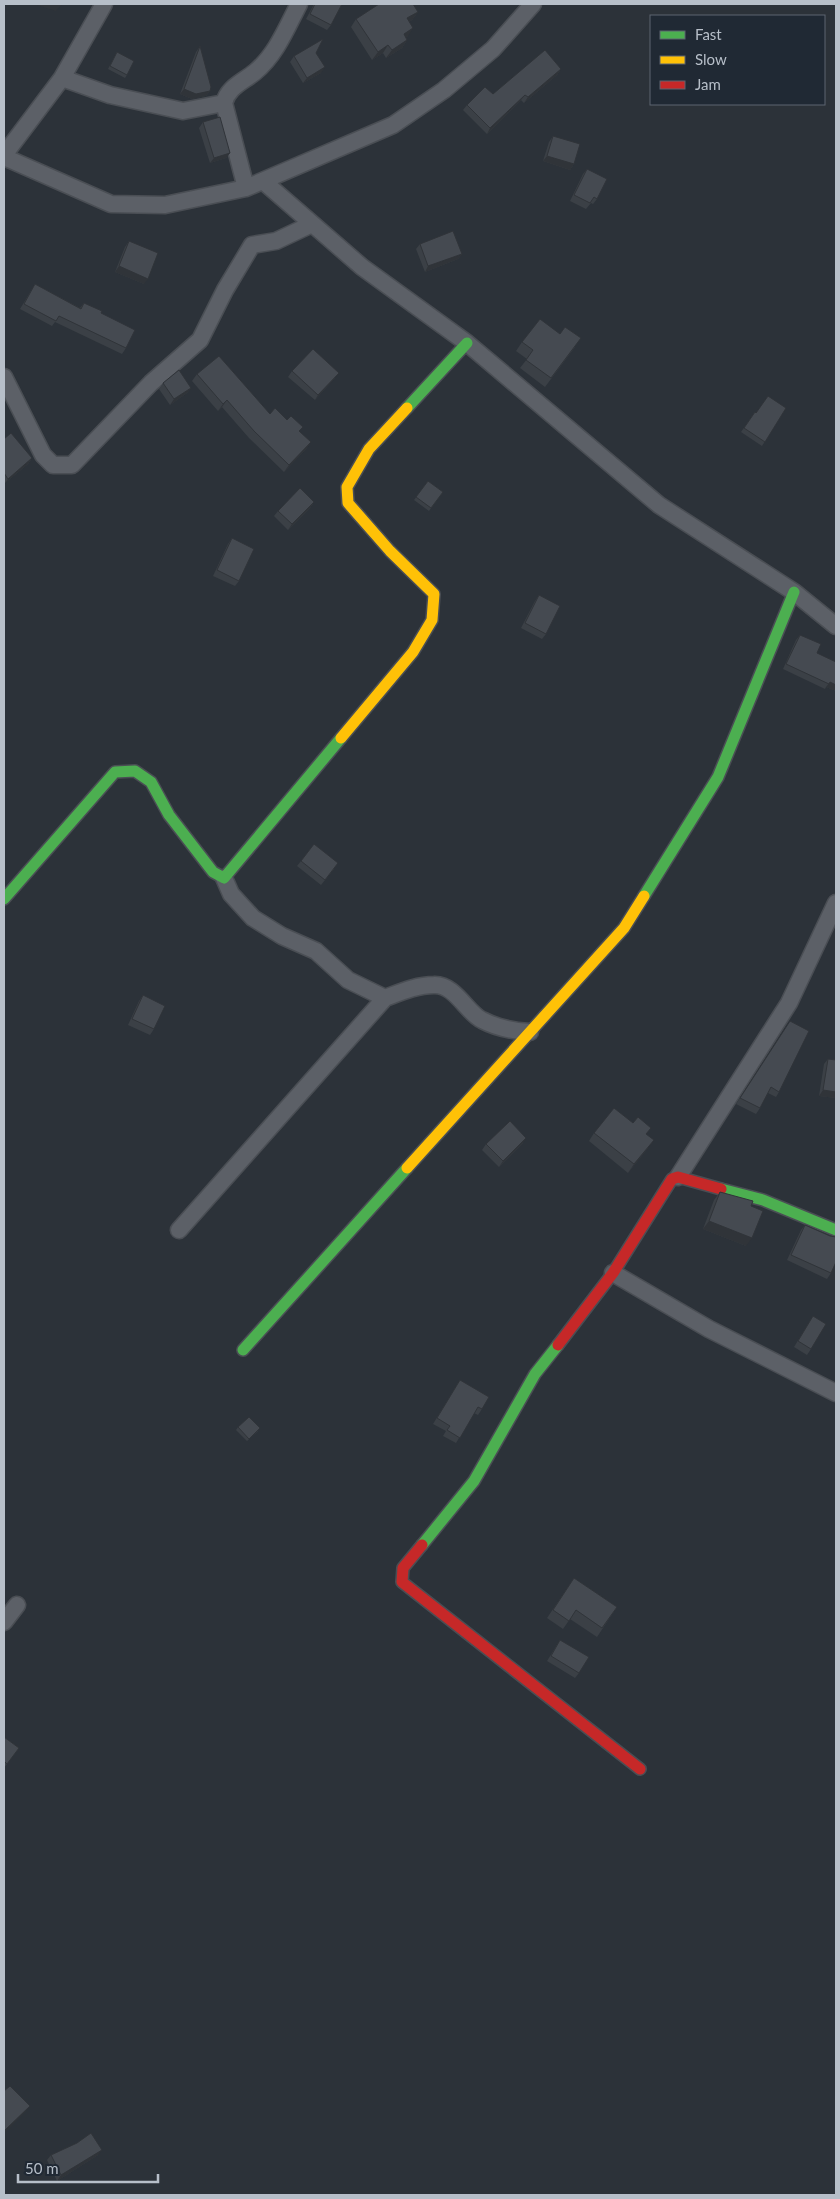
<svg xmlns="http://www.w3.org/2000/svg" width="840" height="2199" viewBox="0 0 840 2199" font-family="Lato,sans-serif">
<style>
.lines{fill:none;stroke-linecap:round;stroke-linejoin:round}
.street-casing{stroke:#4a4e54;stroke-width:19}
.fast-casing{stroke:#4a4e54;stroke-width:14}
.slow-casing{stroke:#4a4e54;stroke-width:14}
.jam-casing{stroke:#4a4e54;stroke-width:14}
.street{stroke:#5c6067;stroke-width:16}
.fast{stroke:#4caf50;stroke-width:11}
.slow{stroke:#ffc107;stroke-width:11}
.jam{stroke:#c62828;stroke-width:11}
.wall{fill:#3b4046}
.shaded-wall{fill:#303439}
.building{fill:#454a51;stroke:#303439}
</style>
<rect width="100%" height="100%" fill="#2c3239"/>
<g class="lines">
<g class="street-casing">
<path id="street" d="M 62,78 L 110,95 L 183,111 L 224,103
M 4,155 L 62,78 L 104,4
M 4,157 L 111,204 L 165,205 L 246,188 L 393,125 L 444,90 L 493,49 L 533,4
M 263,181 L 362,267 L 467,343 L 659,505 L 794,592 L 836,626
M 246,188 L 224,103 C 228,87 243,82 255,72 C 276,55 287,27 299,4
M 4,377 L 43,455 L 53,465 L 72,465 L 151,383 L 200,340 L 225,290 L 252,245 L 276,241 L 312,224
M 224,878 L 231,894 L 253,918 L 282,936 L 316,951 L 348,980 L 385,998 C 401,992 417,985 434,985 C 455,984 467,1013 482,1020 C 497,1028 513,1031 530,1032
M 678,1177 L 789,1003 L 836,903
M 179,1230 L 385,998
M 613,1273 L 709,1329 L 836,1393
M 4,1622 L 17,1605"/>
</g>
<g class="fast-casing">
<path id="fast" d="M 407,408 L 467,343
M 644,896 L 718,777 L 794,592
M 4,899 L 115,772 L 135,771 L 151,782 L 169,815 L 213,872 L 224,878 L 341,738
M 721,1189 L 763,1200 L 836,1230
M 243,1350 L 407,1168
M 422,1545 L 474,1481 L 535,1374 L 558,1345"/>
</g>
<g class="slow-casing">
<path id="slow" d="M 341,738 L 413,652 L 432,620 L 434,594 L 390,551 L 348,503 L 347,487 L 369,449 L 407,408
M 407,1168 L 624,928 L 644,896"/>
</g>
<g class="jam-casing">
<path id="jam" d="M 558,1345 L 613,1273 L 672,1179 L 678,1177 L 721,1189
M 422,1545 L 403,1568 L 402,1582 L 640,1769"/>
</g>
<use href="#street" class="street"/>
<use href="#fast" class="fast"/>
<use href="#slow" class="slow"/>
<use href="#jam" class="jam"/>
</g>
<path class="wall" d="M 314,4 L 342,4 L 331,25 L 327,30 L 306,19 Z
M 418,12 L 412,20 L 409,22 L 408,36 L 406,37 L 407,40 L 402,48 L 386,58 L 383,53 L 372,60 L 351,27 L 356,19 Z
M 200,46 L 210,91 L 206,96 L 192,99 L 180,94 L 196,52 Z
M 117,52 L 127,75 L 125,78 L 108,69 Z
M 316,53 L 321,73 L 303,83 L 290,62 L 294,56 Z
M 561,69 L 557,75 L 524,103 L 521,100 L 487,134 L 463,110 L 467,105 Z
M 203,122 L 230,153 L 226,158 L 210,163 L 199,128 Z
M 553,136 L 574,164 L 570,170 L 543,161 L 549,142 Z
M 587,169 L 597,199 L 593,204 L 591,203 L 586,209 L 570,201 L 583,174 Z
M 129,241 L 144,284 L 115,272 L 125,247 Z
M 420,244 L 462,254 L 458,259 L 425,272 L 416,249 Z
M 35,284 L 80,308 L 84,303 L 101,313 L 126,348 L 122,354 L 55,322 L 52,326 L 20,309 Z
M 522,342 L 575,347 L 545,387 L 520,368 L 527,359 L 516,351 Z
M 292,371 L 335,378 L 315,400 L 288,377 Z
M 197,374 L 270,414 L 311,442 L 306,449 L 284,472 L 249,438 L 222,407 L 218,411 L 192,381 Z
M 163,383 L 191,388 L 187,393 L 170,405 L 159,389 Z
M 786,408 L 762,446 L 741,432 L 755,412 L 756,413 Z
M 4,439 L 32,458 L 28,464 L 4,484 Z
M 428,481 L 443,492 L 429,511 L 414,500 Z
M 314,502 L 310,508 L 288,530 L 274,516 L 278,511 Z
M 232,538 L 239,581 L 235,586 L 213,576 L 228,544 Z
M 539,595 L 546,634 L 542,639 L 521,628 L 535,601 Z
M 800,635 L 836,691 L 826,687 L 825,689 L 783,669 L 796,640 Z
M 301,861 L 334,869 L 321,885 L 297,866 Z
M 143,995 L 154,1029 L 150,1035 L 128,1025 L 139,1001 Z
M 786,1027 L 779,1092 L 776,1097 L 768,1093 L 760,1108 L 756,1114 L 736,1104 Z
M 828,1059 L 836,1060 L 836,1098 L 819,1096 L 824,1064 Z
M 594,1133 L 647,1134 L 648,1148 L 628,1173 L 589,1141 Z
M 523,1143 L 499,1167 L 482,1150 L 486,1144 Z
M 720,1192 L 751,1206 L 746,1246 L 703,1229 L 714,1200 Z
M 805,1225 L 830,1236 L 831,1273 L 827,1279 L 787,1260 L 801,1230 Z
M 813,1316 L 811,1349 L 807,1355 L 794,1347 Z
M 460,1380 L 482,1409 L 478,1415 L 474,1413 L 456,1443 L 443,1436 L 446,1431 L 433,1424 Z
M 238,1427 L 258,1431 L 247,1441 L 236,1430 Z
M 574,1578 L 617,1607 L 597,1637 L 570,1619 L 563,1629 L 547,1618 Z
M 560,1640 L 579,1673 L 575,1678 L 547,1661 Z
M 4,1737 L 19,1748 L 4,1768 Z
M 77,2143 L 98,2155 L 57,2181 L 47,2160 L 51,2155 Z"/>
<path class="shaded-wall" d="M 34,4 L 62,4 L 56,11 Z
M 418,12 L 412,20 L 401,26 L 407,18 Z
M 413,28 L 408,36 L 398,42 L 404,34 Z
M 407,40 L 402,48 L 386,58 L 392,50 Z
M 388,45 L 383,53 L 372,60 L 378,52 Z
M 325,67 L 321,73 L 303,83 L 307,78 Z
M 561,69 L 557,75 L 524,103 L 528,97 Z
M 184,89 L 210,91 L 206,96 L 192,99 L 180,94 Z
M 525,95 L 521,100 L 487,134 L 490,128 Z
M 230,153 L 226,158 L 210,163 L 214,158 Z
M 547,156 L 574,164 L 570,170 L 543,161 Z
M 462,254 L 458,259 L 425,272 L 428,266 Z
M 119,266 L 148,279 L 144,284 L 115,272 Z
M 339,373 L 335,378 L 315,400 L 318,395 Z
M 191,388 L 187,393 L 170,405 L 174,399 Z
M 227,400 L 222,407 L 218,411 L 223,404 Z
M 311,442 L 306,449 L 284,472 L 289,465 Z
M 32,458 L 28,464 L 4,484 L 8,479 Z
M 314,502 L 310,508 L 288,530 L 292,524 Z
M 830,682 L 836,685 L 836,691 L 826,687 Z
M 823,1090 L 836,1092 L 836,1098 L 819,1096 Z
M 526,1138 L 523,1143 L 499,1167 L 503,1161 Z
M 654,1140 L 648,1148 L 628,1173 L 634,1164 Z
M 709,1221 L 752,1238 L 746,1246 L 703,1229 Z
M 30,2106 L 26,2111 L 4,2133 L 4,2131 Z
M 102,2150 L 98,2155 L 57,2181 L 61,2175 Z"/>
<path class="building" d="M 315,4 L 342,4 L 331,25 L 310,14 Z
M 379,4 L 413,4 L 418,12 L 407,18 L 413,28 L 404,34 L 407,40 L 392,50 L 388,45 L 378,52 L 356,19 Z
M 323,39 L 316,53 L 325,67 L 307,78 L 294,56 Z
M 200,46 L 211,87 L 210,91 L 196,94 L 184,89 Z
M 545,50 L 561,69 L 528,97 L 525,95 L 490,128 L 467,105 L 485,87 L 493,94 Z
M 117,52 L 134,61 L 127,75 L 110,66 Z
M 220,117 L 230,153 L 214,158 L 203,122 Z
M 553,136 L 580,144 L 574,164 L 547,156 Z
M 587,169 L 607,179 L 597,199 L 594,197 L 590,203 L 574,195 Z
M 453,231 L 462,254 L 428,266 L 420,244 Z
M 129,241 L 158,253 L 148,279 L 119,266 Z
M 35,284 L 81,309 L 84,303 L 102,311 L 101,313 L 135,330 L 126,348 L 59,316 L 56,321 L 24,304 Z
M 540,319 L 560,334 L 565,327 L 581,338 L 551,378 L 526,360 L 533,350 L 522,342 Z
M 313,349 L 339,373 L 318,395 L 292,371 Z
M 219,356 L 270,414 L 275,408 L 287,420 L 291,416 L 303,427 L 299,431 L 311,442 L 289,465 L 254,431 L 227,400 L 223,404 L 197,374 Z
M 179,370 L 191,388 L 174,399 L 163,383 Z
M 768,396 L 786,408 L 765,442 L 744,428 L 755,412 L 756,413 Z
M 11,433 L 32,458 L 8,479 L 4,473 L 4,439 Z
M 428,481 L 443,492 L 431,508 L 416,497 Z
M 300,488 L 314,502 L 292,524 L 278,511 Z
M 232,538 L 254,549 L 239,581 L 217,570 Z
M 539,595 L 560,606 L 546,634 L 525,623 Z
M 800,635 L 821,644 L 817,653 L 836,662 L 836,685 L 830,682 L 829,684 L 786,664 Z
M 314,844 L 338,863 L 325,880 L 301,861 Z
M 143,995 L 165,1006 L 154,1029 L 132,1019 Z
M 790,1021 L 809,1031 L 779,1092 L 771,1087 L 760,1108 L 740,1098 Z
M 828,1059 L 836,1060 L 836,1092 L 823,1090 Z
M 614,1108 L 633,1123 L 638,1117 L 651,1128 L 646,1134 L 654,1140 L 634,1164 L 594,1133 Z
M 510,1121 L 526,1138 L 503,1161 L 486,1144 Z
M 720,1192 L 753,1201 L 751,1206 L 763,1211 L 752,1238 L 709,1221 Z
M 805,1225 L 830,1236 L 836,1237 L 836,1262 L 831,1273 L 791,1255 Z
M 813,1316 L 826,1324 L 811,1349 L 798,1341 Z
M 460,1380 L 489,1397 L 482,1409 L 478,1407 L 460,1438 L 447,1430 L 450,1426 L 437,1418 Z
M 249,1417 L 260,1428 L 249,1439 L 238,1427 Z
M 574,1578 L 617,1607 L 602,1628 L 576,1610 L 569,1621 L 553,1610 Z
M 560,1640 L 589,1657 L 579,1673 L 551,1656 Z
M 4,1737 L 19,1748 L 7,1764 L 4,1761 Z
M 10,2086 L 30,2106 L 4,2131 L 4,2091 Z
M 91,2133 L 102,2150 L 61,2175 L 51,2155 L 77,2143 Z"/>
<rect width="840" height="2199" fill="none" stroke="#b7bfc9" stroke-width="10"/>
<rect x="650" y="15" width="175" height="90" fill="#202934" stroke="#5c6570"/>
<rect x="660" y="31" width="25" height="8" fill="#4caf50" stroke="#5c6570"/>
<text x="695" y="40" font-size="15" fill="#b7bfc9">Fast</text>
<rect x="660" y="56" width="25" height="8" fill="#ffc107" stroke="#5c6570"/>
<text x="695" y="65" font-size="15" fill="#b7bfc9">Slow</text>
<rect x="660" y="81" width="25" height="8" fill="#c62828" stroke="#5c6570"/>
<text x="695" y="90" font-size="15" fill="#b7bfc9">Jam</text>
<path d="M18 2174v8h140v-8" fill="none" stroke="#b7bfc9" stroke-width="2.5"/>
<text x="25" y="2174" font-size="15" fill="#b7bfc9" stroke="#202934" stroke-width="4" paint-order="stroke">50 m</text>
</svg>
